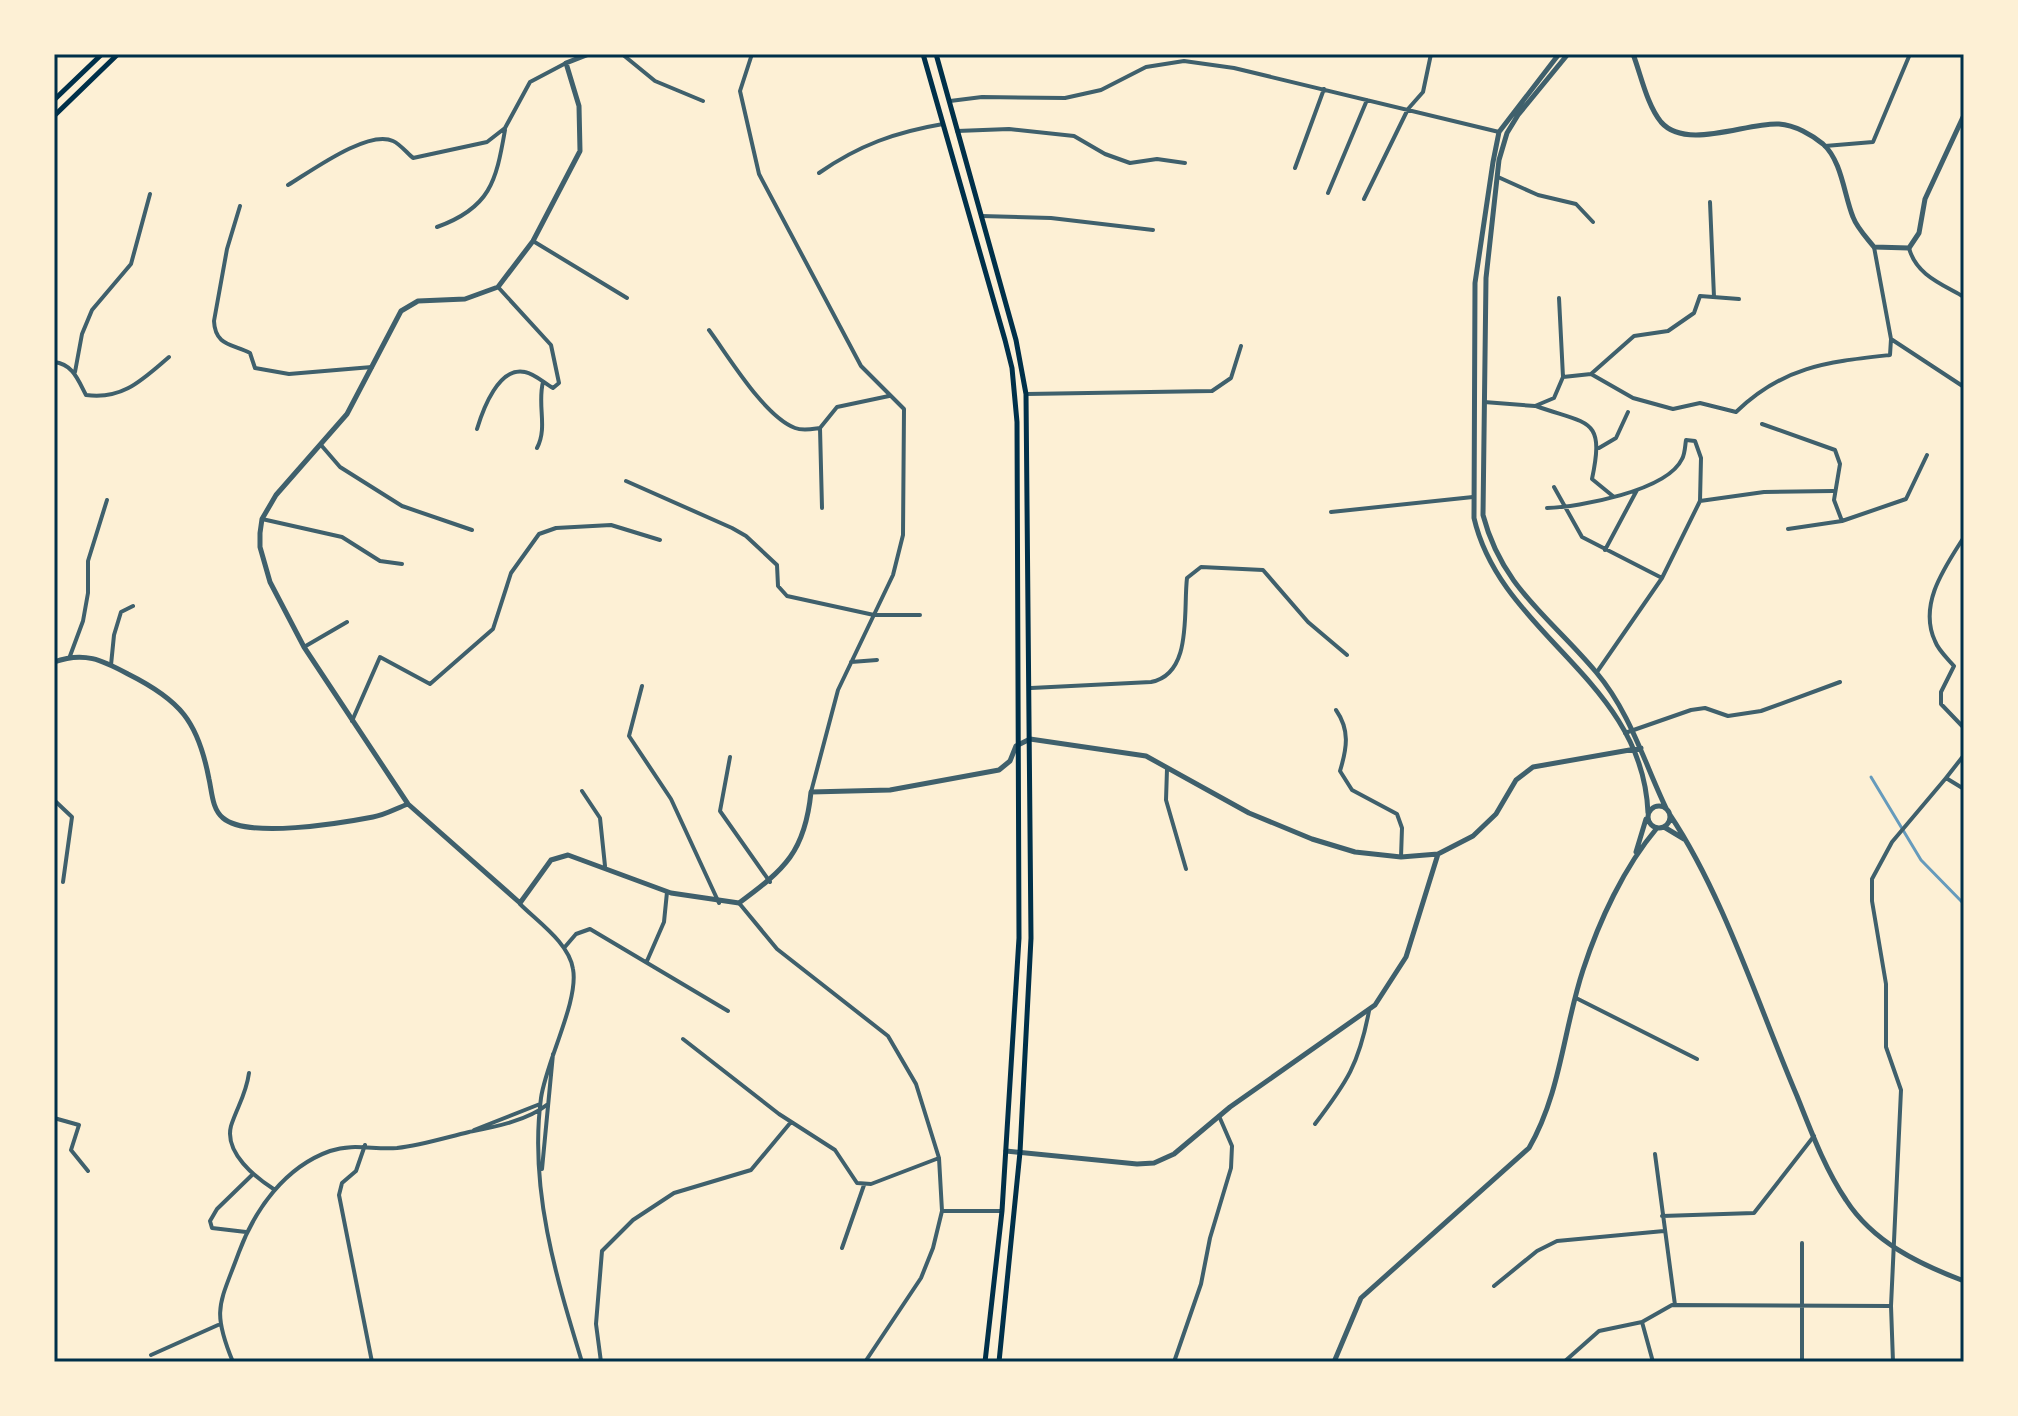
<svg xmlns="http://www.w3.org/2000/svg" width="2018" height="1416" viewBox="0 0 2018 1416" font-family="'Sofia Sans Condensed',sans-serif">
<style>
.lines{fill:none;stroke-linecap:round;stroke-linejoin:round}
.stream{stroke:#669bbc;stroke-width:3}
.minor{stroke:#3f606c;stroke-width:4}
.tertiary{stroke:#3f606c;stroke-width:5}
.secondary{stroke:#003049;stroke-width:5}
.neatline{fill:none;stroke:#003049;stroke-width:3}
</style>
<rect width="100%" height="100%" fill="#fdf0d5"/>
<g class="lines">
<path class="stream" d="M 1871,777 L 1921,860 L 1964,904"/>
<path class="minor" d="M 622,54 L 655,81 L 703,101
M 752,54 L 740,91 L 759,174 L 861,366 L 904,409 L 903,535 L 893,575 L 838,690 L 811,792
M 950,101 L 982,97 L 1065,98 L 1101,90 L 1146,67 L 1184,61 L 1234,68 L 1499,132
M 957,131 L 1009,129 L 1074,136 L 1105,154 L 1130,163 L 1157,159 L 1185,163
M 1825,146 L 1873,142 L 1910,54
M 1295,168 L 1324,89
M 819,173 C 859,145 896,132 943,124
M 1498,177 L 1538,195 L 1576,204 L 1593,222
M 288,185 C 310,172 368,129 393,141 C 400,144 407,153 413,158 L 487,142 L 505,128 L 530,82 L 566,63
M 1328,193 L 1367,100
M 1364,199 L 1408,109 L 1423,92 L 1431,54
M 1710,202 L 1714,297
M 240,206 L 227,249 L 214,321 C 215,346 233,344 250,353 L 255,368 L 289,374 L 372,367
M 981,216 L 1051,218 L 1153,230
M 437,227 C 490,208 496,182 505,130
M 533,241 L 627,298
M 1874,247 L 1891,339 L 1964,387
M 1909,248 C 1916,275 1942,284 1964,297
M 709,330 C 729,357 764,416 795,428 C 803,431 812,429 820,428 L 837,407 L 889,396
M 54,362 C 73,364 78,380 86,395 C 123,400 142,380 169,357
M 75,372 L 82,334 L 92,310 L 131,264 L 150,194
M 1591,374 L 1633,398 L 1673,409 L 1700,403 L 1736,412 C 1784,366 1827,362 1890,355 L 1891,339
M 1563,377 L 1591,374 L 1634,336 L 1668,331 L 1694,313 L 1700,296 L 1739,299
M 1026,394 L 1212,391 L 1231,378 L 1241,346
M 1484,402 L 1535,406 L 1554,398 L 1563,377 L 1559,298
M 1536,406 C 1589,425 1605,417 1592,479 L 1614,497
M 1762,424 L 1835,450 L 1840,464 L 1834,500 L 1842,521
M 820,428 L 822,508
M 477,429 C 483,409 499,366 525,372 C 535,374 544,383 553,388 L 559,383 L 551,345 L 498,287
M 321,445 L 340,467 L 402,506 L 472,530
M 537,448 C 548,427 537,405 543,382
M 1599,448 L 1616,438 L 1628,412
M 626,481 L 732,528 L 746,536 L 777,565 L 778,586 L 787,596 L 874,615 L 920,615
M 1554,487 L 1582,537 L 1662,578
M 1547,508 C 1579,507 1667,491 1682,459 C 1685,454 1685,446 1686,440 L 1695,441 L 1701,458 L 1700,501
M 1331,512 L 1473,497
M 262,519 L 342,537 L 380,561 L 402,564
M 1788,529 L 1842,521 L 1906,499 L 1927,455
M 1964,537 C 1945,567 1918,604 1935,641 C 1938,650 1948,659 1954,666 L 1941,692 L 1941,704 L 1964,728
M 1605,550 L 1637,490
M 304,647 L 347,622
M 70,656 L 83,621 L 88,593 L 88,561 L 107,500
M 851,662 L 877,660
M 111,665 L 114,635 L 121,612 L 133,606
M 1597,672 L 1662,578 L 1700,501 L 1764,492 L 1833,491
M 642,686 L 629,736 L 671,799 L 719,903
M 1031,688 L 1151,682 C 1193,674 1183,611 1187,578 L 1201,567 L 1263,570 L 1308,622 L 1347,655
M 1336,710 C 1350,730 1347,748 1340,771 L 1352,790 L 1397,814 L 1402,828 L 1401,857
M 352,721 L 380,657 L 430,684 L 493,629 L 511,573 L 539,534 L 556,528 L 611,525 L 660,540
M 1625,733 L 1691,710 L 1705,708 L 1728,716 L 1761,711 L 1840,682
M 730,757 L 720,811 L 770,882
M 1167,769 L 1166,800 L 1186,869
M 1946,778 L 1964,755
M 582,791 L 600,818 L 605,866
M 54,800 L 72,817 L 63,882
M 739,903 L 777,949 L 888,1036 L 916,1084 L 939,1158 L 942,1211 L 933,1248 L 921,1278 L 865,1362
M 520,904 C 538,922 569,943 573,969 C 579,1001 546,1062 541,1098 C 529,1188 556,1277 582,1362
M 564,948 L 576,934 L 590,929 L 728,1011
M 647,961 L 664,922 L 667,892
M 1576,998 L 1697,1059
M 683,1039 L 779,1114 L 835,1150 L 857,1183 L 871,1184 L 939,1158
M 249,1073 C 246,1095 237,1107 231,1126 C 224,1153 256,1178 275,1190
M 54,1118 L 79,1125 L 71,1150 L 88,1171
M 1315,1124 C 1347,1082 1359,1064 1369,1011
M 474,1130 L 540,1104
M 365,1145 L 356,1171 L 342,1183 L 339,1195 L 372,1362
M 1655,1154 L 1675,1305
M 542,1169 L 553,1054
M 942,1211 L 1002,1211
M 1662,1216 L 1754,1213 L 1814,1136
M 246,1232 L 212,1228 L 210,1221 L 217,1209 L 252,1175
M 1802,1243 L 1802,1362
M 842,1248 L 864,1185
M 1494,1286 L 1537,1251 L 1557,1241 L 1664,1231
M 1642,1322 L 1653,1362
M 151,1355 L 218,1325
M 233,1362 C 211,1309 220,1304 239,1252 C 255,1209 285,1167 330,1151 C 353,1143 374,1150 397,1148 C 422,1145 444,1138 469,1132 C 494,1127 527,1121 548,1104
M 601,1362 L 596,1324 L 602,1251 L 633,1220 L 674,1193 L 751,1170 L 791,1122
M 1174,1362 L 1201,1284 L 1210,1238 L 1231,1168 L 1232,1146 L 1219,1116
M 1564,1362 L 1599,1331 L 1642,1322 L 1672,1305 L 1891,1306
M 1893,1362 L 1891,1306 L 1901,1090 L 1886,1047 L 1886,984 L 1872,901 L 1872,879 L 1892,842 L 1946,778 L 1964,789"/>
<path class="tertiary" d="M 589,54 L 566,63 L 579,106 L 580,151 L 533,241 L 498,287 L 465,299 L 418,301 L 401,311 L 347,414 L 276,495 L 262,519 L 260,533 L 260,547 L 270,582 L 304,647 L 408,804 L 520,903 L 551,860 L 568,855 L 671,893 L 739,903 C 785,869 805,852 811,792 L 890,790 L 999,770 L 1010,761 L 1016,746 L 1030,739 L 1146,756 L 1249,813 L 1312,839 L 1355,852 L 1401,857 L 1438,854 L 1473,836 L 1496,814 L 1516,780 L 1533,767 L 1641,748
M 1559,54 L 1499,132 L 1493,162 L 1475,283 L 1474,518 C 1501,635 1643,680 1648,813
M 1568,54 L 1518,115 L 1507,133 L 1499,160 L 1486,278 L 1483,515 C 1502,588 1550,617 1596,672 C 1630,712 1644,762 1666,808
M 1633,54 C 1641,75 1647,105 1661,122 C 1686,151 1747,122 1779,124 C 1795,125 1812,135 1823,144 C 1842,161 1844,195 1853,217 C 1857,228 1867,238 1874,247 L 1909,248 L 1919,233 L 1925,199 L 1964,115
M 54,662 C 84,651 102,660 128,674 C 180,700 198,721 209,779 C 212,792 212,809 223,818 C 247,839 342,823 373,817 C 385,815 397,808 408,804
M1648 817a11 11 0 1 1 22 0a11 11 0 1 1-22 0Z
M 1670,815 C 1723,894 1759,1007 1797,1096 C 1811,1131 1825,1169 1846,1200 C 1873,1242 1919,1264 1964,1281
M 1664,827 L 1684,839
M 1636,852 L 1646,819
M 1006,1151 L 1137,1164 L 1154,1163 L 1174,1154 L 1230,1107 L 1375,1005 L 1406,957 L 1438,854
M 1334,1362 L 1361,1298 L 1529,1148 C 1561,1092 1563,1031 1583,970 C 1599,921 1624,867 1657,828"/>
<path class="secondary" d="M 923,54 L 1005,340 L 1012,368 L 1017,422 L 1019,938 L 1002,1211 L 985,1362
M 936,54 L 1016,340 L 1026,394 L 1031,938 L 1020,1152 L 999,1362
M 54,100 L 102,54
M 54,116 L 118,54"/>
</g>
<rect width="2018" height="1416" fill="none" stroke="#fdf0d5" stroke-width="112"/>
<rect x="56" y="56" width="1906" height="1304" class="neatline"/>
</svg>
